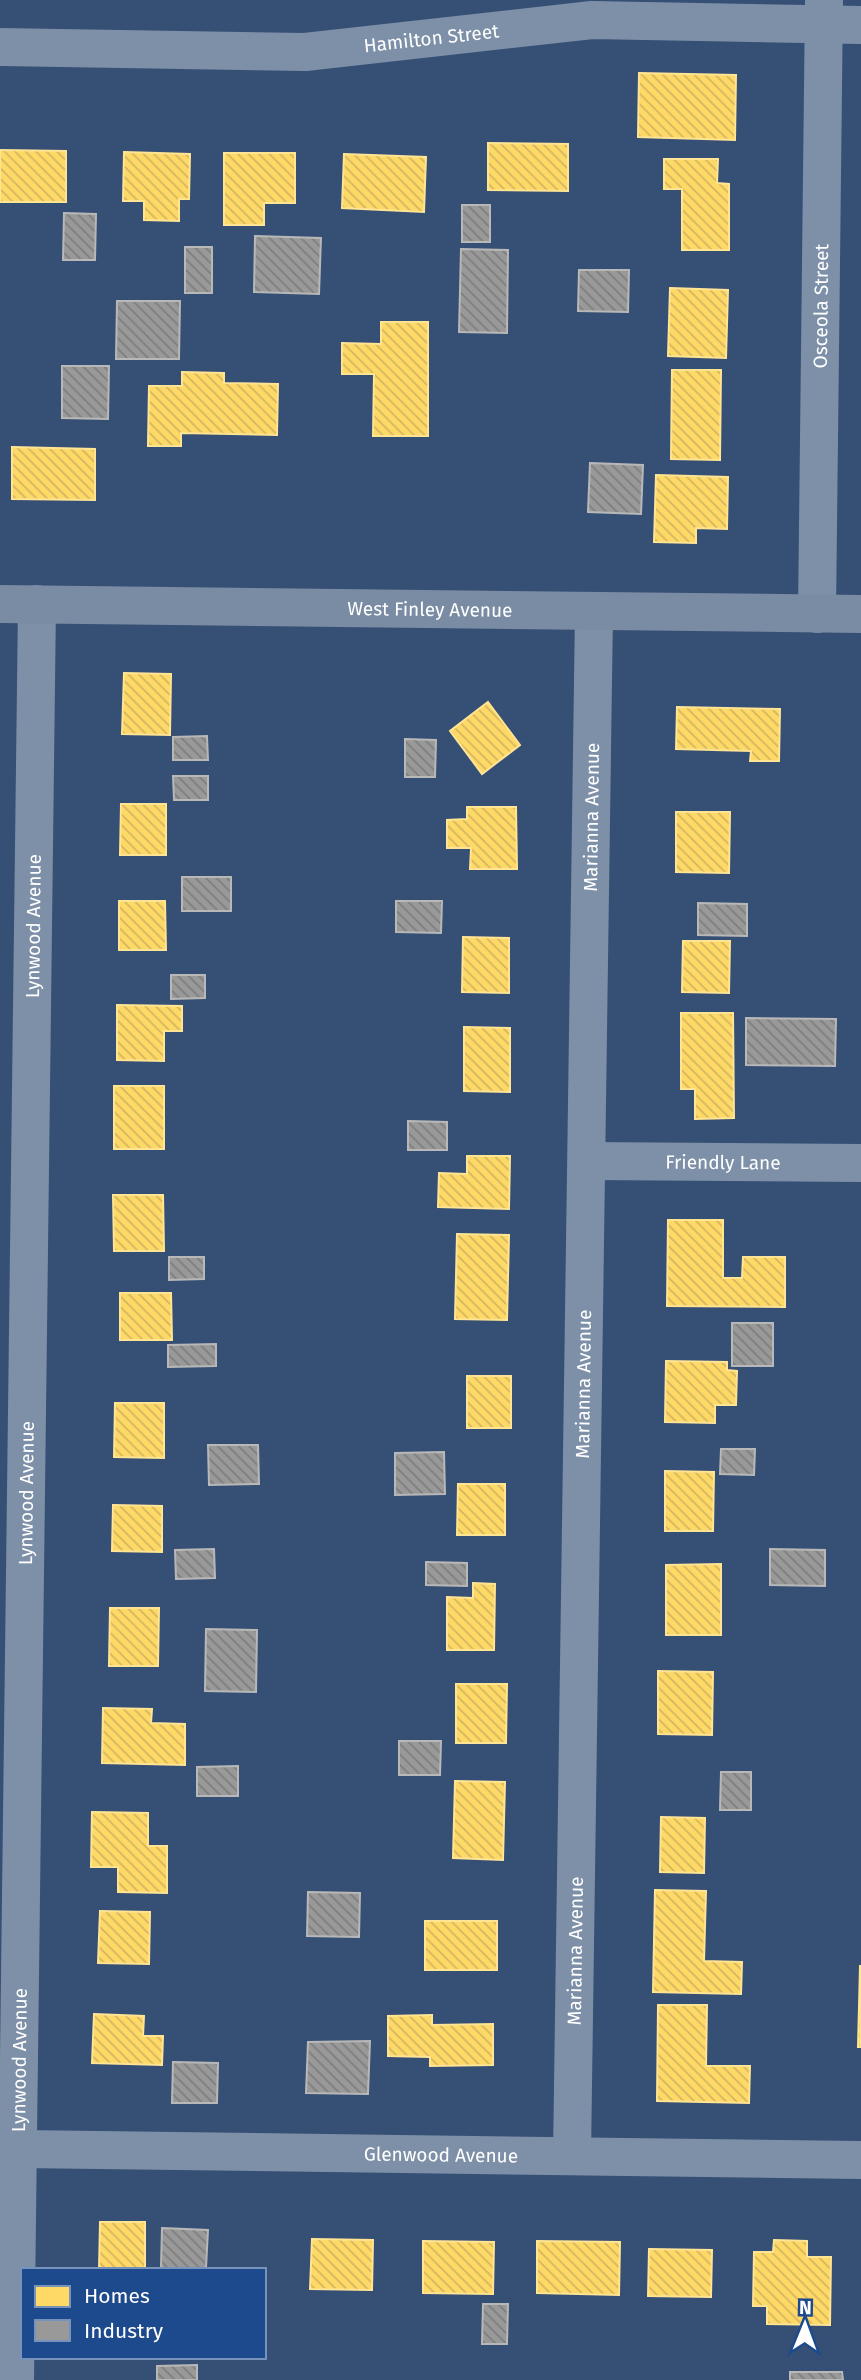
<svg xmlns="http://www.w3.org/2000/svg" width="861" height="2380" viewBox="0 0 861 2380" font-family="'Fira Sans',sans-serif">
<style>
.homes{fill:url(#homes-back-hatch);stroke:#ffe494;stroke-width:2}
.industry{fill:url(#industry-back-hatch);stroke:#b8b8b8;stroke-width:2}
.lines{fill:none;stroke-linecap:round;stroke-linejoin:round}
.street{stroke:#7d90a8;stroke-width:38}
.secondary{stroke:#7a8ba4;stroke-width:38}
.labels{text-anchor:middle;stroke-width:7;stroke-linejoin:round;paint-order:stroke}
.street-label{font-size:19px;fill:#fff;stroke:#1d498d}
</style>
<defs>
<pattern id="homes-back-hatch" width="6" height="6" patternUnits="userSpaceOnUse" patternTransform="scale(1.75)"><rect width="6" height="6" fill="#ffd966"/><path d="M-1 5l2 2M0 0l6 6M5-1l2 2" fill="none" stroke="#d2b660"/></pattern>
<pattern id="industry-back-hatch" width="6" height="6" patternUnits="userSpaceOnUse" patternTransform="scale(1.75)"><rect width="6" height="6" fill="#999"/><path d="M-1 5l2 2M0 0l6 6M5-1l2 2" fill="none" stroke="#7e7e7e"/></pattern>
</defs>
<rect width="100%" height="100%" fill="#364f74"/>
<path class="homes" d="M 639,73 L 736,75 L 735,140 L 638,137 Z
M 488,143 L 568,144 L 568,191 L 488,190 Z
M 0,150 L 66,151 L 66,202 L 0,202 Z
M 124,152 L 190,154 L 189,199 L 179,199 L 179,221 L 144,220 L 144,201 L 123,201 Z
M 224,153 L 295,153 L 295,203 L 264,203 L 264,225 L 224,225 Z
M 344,154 L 426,157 L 424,212 L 342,208 Z
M 664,159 L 718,159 L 717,183 L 729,184 L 729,250 L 682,250 L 682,189 L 664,189 Z
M 670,288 L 728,290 L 726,358 L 668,356 Z
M 381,322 L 428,322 L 428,436 L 373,436 L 374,374 L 342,374 L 342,343 L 381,344 Z
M 672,370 L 721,370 L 720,460 L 671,459 Z
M 182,372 L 224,373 L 224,383 L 278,384 L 277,435 L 181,433 L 181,446 L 148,446 L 149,386 L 182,386 Z
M 12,447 L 95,449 L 95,500 L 12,499 Z
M 656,475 L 728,477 L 727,529 L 696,528 L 696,543 L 654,542 Z
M 124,673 L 171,674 L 170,735 L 122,734 Z
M 488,702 L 520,745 L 482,774 L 450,731 Z
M 677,707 L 780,709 L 779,761 L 750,761 L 751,751 L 676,749 Z
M 121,804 L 166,804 L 166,855 L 120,855 Z
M 467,807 L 516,807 L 517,869 L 470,869 L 471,848 L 447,848 L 447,820 L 467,819 Z
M 676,812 L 730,812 L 729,873 L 676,872 Z
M 119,901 L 165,901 L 166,950 L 119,950 Z
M 463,937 L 509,938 L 509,993 L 462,992 Z
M 683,941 L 730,941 L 729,993 L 682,992 Z
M 117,1005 L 182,1006 L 182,1031 L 164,1031 L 164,1061 L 117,1060 Z
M 681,1013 L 733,1013 L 734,1118 L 695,1119 L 695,1089 L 681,1089 Z
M 464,1027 L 510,1028 L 510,1092 L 464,1091 Z
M 114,1086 L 164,1086 L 164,1149 L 114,1149 Z
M 467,1156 L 510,1156 L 509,1209 L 438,1207 L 439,1173 L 467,1174 Z
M 113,1195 L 163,1195 L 164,1251 L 114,1251 Z
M 668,1220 L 723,1220 L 723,1278 L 742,1278 L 743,1257 L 785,1257 L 785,1307 L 667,1306 Z
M 457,1234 L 509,1235 L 507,1320 L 455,1319 Z
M 120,1293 L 171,1293 L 172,1340 L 120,1340 Z
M 666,1361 L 727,1362 L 727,1370 L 737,1371 L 736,1405 L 715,1405 L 715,1423 L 665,1422 Z
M 467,1376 L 511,1376 L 511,1428 L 467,1428 Z
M 115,1403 L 164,1403 L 164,1458 L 114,1457 Z
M 665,1471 L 714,1472 L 713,1531 L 665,1531 Z
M 458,1484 L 505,1484 L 505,1535 L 457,1535 Z
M 113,1505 L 162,1506 L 162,1552 L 112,1551 Z
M 721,1564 L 721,1635 L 666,1635 L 666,1565 Z
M 473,1583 L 495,1584 L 494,1650 L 447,1650 L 447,1597 L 473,1598 Z
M 110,1608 L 159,1608 L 158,1666 L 109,1666 Z
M 658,1671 L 713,1672 L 712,1735 L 658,1734 Z
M 456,1684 L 507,1684 L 506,1743 L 456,1743 Z
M 103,1708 L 152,1709 L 151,1723 L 185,1724 L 185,1765 L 102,1763 Z
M 455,1781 L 505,1782 L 503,1860 L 453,1858 Z
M 92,1812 L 148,1813 L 148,1846 L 167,1846 L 167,1893 L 118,1892 L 118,1867 L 91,1867 Z
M 661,1817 L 705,1818 L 704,1873 L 660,1872 Z
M 655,1890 L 706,1891 L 704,1961 L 742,1962 L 741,1994 L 653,1992 Z
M 100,1911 L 150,1912 L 149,1964 L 98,1963 Z
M 425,1921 L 497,1921 L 497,1970 L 425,1970 Z
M 860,1966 L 861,1966 L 861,2047 L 858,2047 Z
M 658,2005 L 707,2005 L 706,2066 L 750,2066 L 749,2103 L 657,2101 Z
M 94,2014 L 144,2016 L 143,2036 L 163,2036 L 162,2065 L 92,2063 Z
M 432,2015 L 432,2025 L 493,2024 L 493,2065 L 430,2066 L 430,2057 L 388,2056 L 388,2016 Z
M 100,2222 L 145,2222 L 145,2270 L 99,2270 Z
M 312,2239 L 373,2240 L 372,2290 L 310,2289 Z
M 774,2240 L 807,2241 L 807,2257 L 831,2257 L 830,2325 L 767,2324 L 767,2306 L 753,2306 L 754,2252 L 773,2252 Z
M 423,2241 L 494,2242 L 493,2294 L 423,2293 Z
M 537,2241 L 620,2242 L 619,2295 L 537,2293 Z
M 649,2249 L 712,2250 L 711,2297 L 648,2296 Z"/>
<path class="industry" d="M 462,205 L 490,205 L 490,242 L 462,242 Z
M 64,213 L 96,214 L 95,260 L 63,260 Z
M 255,236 L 321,238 L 319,294 L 254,292 Z
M 185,247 L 212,247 L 212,293 L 185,293 Z
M 461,249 L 508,250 L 507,333 L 459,332 Z
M 579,270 L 629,270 L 628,312 L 578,311 Z
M 117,301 L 180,301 L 179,359 L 116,359 Z
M 62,366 L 109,366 L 108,419 L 62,418 Z
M 590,463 L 643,465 L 641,514 L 588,512 Z
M 207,736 L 208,760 L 173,760 L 173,737 Z
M 405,739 L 436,740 L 435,777 L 405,777 Z
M 173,776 L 208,776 L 208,800 L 174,800 Z
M 182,877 L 231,877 L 231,911 L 182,911 Z
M 396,901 L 442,901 L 441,933 L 396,932 Z
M 698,903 L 747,904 L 747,936 L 698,935 Z
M 171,975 L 205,975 L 205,998 L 171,999 Z
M 746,1018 L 836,1019 L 835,1066 L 746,1065 Z
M 408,1121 L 447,1122 L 447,1150 L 408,1150 Z
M 169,1257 L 204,1257 L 204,1279 L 169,1280 Z
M 732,1323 L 773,1323 L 773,1366 L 732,1366 Z
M 216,1344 L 216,1366 L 168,1367 L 168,1345 Z
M 208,1445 L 258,1445 L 259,1484 L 209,1485 Z
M 721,1449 L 755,1449 L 754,1475 L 720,1474 Z
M 444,1452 L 445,1494 L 395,1495 L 395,1453 Z
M 214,1549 L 215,1578 L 176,1579 L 175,1550 Z
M 770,1549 L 825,1550 L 825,1586 L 770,1585 Z
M 426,1562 L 467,1563 L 467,1586 L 426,1585 Z
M 206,1629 L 257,1630 L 256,1692 L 205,1691 Z
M 399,1741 L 441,1741 L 440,1775 L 399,1775 Z
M 238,1766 L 238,1796 L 197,1796 L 197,1767 Z
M 721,1772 L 751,1772 L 751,1810 L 720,1810 Z
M 308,1892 L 360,1893 L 359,1937 L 307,1936 Z
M 370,2041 L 368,2094 L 306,2093 L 308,2042 Z
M 173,2062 L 218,2063 L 217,2103 L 172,2103 Z
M 162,2228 L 208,2230 L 206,2268 L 161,2268 Z
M 483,2304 L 508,2304 L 507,2344 L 482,2344 Z
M 197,2365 L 197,2380 L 157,2380 L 157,2366 Z
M 790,2372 L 842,2372 L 843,2380 L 790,2380 Z"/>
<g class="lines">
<g class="street">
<path id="s1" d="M 0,47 L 305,52 L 592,20 L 861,25"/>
<path id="s2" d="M 817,614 L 824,0"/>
<path id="s3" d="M 587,1161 L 861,1163"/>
<path id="s4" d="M 19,2149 L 861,2160"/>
<path id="s5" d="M 572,2156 L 594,611"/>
<path id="s6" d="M 15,2380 L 37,604"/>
</g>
<path class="secondary" id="s7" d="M 0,604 L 861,614"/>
</g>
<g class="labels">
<g class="street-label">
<text dy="7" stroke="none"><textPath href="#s1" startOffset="432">Hamilton Street</textPath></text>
<text dy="7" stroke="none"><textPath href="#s2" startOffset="308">Osceola Street</textPath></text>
<text dy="7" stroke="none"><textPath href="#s7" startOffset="430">West Finley Avenue</textPath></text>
<text dy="7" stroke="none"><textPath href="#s5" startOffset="1339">Marianna Avenue</textPath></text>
<text dy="7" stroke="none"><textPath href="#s6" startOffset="1454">Lynwood Avenue</textPath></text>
<text dy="7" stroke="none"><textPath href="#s3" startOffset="136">Friendly Lane</textPath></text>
<text dy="7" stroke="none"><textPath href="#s5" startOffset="772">Marianna Avenue</textPath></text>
<text dy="7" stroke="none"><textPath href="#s6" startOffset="887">Lynwood Avenue</textPath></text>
<text dy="7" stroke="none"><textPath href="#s5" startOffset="205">Marianna Avenue</textPath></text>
<text dy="7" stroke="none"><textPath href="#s6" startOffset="320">Lynwood Avenue</textPath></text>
<text dy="7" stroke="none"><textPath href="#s4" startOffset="422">Glenwood Avenue</textPath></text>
</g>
</g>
<rect x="21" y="2268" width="245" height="91" fill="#1d498d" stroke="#7792bb" stroke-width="2"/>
<rect x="35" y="2286" width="35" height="21" fill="#ffd966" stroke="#7792bb" stroke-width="2"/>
<text x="84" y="2303" font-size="21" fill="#ffffff">Homes</text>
<rect x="35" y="2320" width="35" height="21" fill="#999999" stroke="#7792bb" stroke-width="2"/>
<text x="84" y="2338" font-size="21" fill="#ffffff">Industry</text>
<g transform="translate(805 2324) rotate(1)" stroke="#1d498d" stroke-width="5" paint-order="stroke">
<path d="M0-5L12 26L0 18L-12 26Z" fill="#ffffff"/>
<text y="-10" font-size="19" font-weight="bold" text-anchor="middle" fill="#ffffff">N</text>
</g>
</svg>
